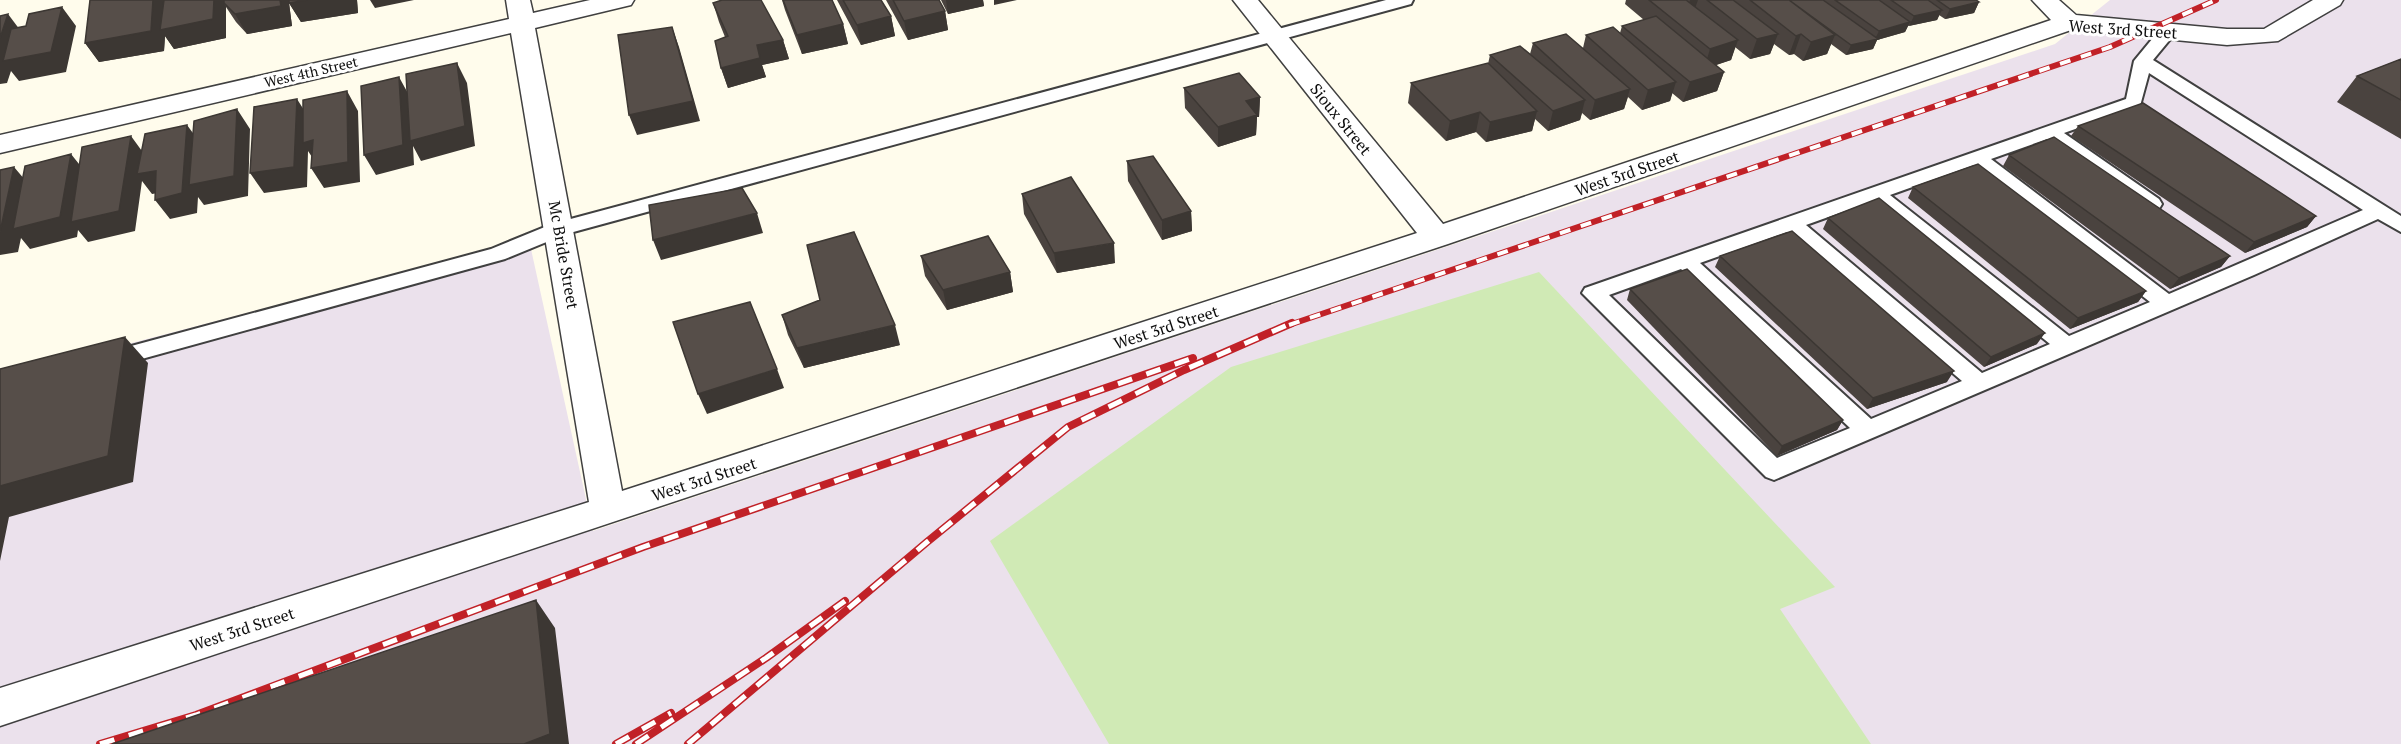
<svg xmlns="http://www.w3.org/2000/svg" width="2401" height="744" viewBox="0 0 2401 744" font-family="'PT Serif',serif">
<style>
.industrial{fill:#ebe1ec}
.green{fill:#d0eab5}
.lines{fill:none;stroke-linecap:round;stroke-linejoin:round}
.lane-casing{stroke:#404040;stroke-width:4}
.street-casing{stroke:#404040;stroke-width:3}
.lane{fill:#fff;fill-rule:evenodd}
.street{fill:#fff;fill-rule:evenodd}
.rail-far1-casing{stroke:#c12127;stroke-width:6}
.rail-casing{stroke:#c12127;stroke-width:8}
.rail-far1{stroke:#fff;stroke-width:4;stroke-dasharray:11;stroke-linecap:butt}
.rail{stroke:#fff;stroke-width:5;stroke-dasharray:15;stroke-linecap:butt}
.wall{fill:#4a433f}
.shaded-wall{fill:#3c3733}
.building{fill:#564e49;stroke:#3c3733;stroke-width:1.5}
.labels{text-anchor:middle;stroke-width:6;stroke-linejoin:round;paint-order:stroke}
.far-street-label{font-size:14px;fill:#0d0d0d;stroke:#fff}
.street-label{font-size:16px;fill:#0d0d0d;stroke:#fff}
</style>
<rect width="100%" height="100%" fill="#fffcec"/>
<path class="industrial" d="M 2110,0 L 2401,0 L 2401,744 L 0,744 L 0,377 L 529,240 L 593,531 L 2055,44 Z"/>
<path class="green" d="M 1539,272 L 1835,587 L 1780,609 L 1871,744 L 1109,744 L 990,541 L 1231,367 Z"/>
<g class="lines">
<g class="lane-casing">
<path id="lane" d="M 1386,0 L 1413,0 L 1411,4 L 566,234 L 505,259 L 109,368 L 101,366 L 98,360 L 101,354 L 109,352 L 491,249 L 552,224 Z
M 2168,26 L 2174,27 L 2177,31 L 2153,60 L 2401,216 L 2401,232 L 2378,219 L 2254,275 L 1774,480 L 1766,477 L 1582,293 L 1585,288 L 2126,99 L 2134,61 L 2162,27 ZM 2149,73 L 2363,210 L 2169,294 L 1991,159 L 2047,139 L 2145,209 L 2152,211 L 2159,209 L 2162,204 L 2159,199 L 2064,133 L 2140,106 ZM 1974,165 L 2150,302 L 2069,336 L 1890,195 ZM 1873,201 L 2050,344 L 1982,373 L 1806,225 ZM 1787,232 L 1962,381 L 1871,419 L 1700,263 ZM 1681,269 L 1850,428 L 1777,458 L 1609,295 Z"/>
</g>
<g class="street-casing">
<path id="street" d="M 506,0 L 530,0 L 533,13 L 590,0 L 634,0 L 631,5 L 535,28 L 622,491 L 1417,233 L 1233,0 L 1258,0 L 1443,224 L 2051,20 L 2032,0 L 2059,0 L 2076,15 L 2227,29 L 2264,29 L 2313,0 L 2343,0 L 2340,5 L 2278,41 L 2227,45 L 2071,30 L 1448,244 L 0,726 L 0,688 L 589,502 L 511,33 L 0,153 L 0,135 L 509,19 Z"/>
</g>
<use href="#lane" class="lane"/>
<use href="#street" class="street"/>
<g class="rail-far1-casing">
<path id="rail-far1" d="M 1289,325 L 2110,47 L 2216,0"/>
</g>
<g class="rail-casing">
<path id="rail" d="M 100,744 L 196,715 L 643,547 L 1193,358
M 616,744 L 671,713
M 636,744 L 766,658 L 845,601
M 688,744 L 927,542 L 1068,427 L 1184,370 L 1292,323"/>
</g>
<use href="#rail-far1" class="rail-far1"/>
<use href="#rail" class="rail"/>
</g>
<path class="wall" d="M 90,0 L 357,0 L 358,13 L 301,22 L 289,3 L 292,26 L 247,34 L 236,22 L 226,7 L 226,38 L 174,49 L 165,36 L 164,51 L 99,62 L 85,43 Z
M 782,0 L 832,0 L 843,24 L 848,44 L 802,54 L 785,10 Z
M 837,0 L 881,0 L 891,16 L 895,36 L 861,45 Z
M 886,0 L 939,0 L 945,11 L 948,30 L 908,40 Z
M 941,0 L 983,0 L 984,6 L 948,14 Z
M 1626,0 L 1976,0 L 1979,2 L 1974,13 L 1945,19 L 1939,15 L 1937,20 L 1908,26 L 1905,32 L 1877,40 L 1873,49 L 1846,55 L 1831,44 L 1827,54 L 1803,61 L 1794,54 L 1789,55 L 1774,44 L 1770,54 L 1750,59 L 1735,47 L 1731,60 L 1716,65 L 1724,72 L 1717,91 L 1683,102 L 1672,93 L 1670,101 L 1642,110 L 1628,97 L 1624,109 L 1590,120 L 1582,113 L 1580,120 L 1548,131 L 1535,119 L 1532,131 L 1486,142 L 1476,132 L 1446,141 L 1408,103 L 1411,83 L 1488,64 L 1490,55 L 1530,54 L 1533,43 L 1583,48 L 1586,35 L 1620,33 L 1622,26 L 1644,20 L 1625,4 Z
M 713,3 L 783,40 L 789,59 L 762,65 L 766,77 L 728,88 L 721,68 L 725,37 L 719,22 Z
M 2401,59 L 2401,139 L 2337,102 L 2357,76 Z
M 1184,88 L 1260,97 L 1259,117 L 1257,117 L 1256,135 L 1218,147 L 1185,108 Z
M 2078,126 L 2316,216 L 2307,227 L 2245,253 L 2071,136 Z
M 2009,155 L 2230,256 L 2221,267 L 2170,289 L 2003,166 Z
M 1127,161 L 1191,211 L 1192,231 L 1162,240 L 1128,181 Z
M 1913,187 L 2146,291 L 2138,302 L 2070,329 L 1908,198 Z
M 1022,194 L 1115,263 L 1057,273 L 1024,214 Z
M 1828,218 L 2037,344 L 1984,367 L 1823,229 Z
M 921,256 L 1010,272 L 1013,292 L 947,310 L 925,276 Z
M 1720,256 L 1947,382 L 1867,409 L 1715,267 Z
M 1630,289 L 1843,420 L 1837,430 L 1777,456 L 1627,300 Z
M 782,315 L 900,345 L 804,368 L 788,335 Z"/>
<path class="shaded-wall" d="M 153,0 L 227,0 L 224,3 L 226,7 L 226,38 L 174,49 L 165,36 L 164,51 L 99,62 L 85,43 Z
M 280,0 L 357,0 L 358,13 L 301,22 L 289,3 L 292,26 L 247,34 L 235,14 Z
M 370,0 L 414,0 L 375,8 Z
M 946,0 L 983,0 L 984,6 L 948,14 Z
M 994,0 L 1017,0 L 994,5 Z
M 1690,0 L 1698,0 L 1693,14 L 1686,16 Z
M 1979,2 L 1974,13 L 1945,19 L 1950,9 Z
M 62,7 L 76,26 L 66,72 L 19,81 L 11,71 L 7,83 L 0,84 L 0,38 L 8,14 L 23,34 Z
M 1942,10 L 1937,20 L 1909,26 L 1914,16 Z
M 945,11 L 948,30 L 908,40 L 904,21 Z
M 891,16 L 895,36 L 861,45 L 857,25 Z
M 1910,22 L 1905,32 L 1877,40 L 1873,49 L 1846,55 L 1851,45 L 1875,39 L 1879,31 Z
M 843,24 L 848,44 L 802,54 L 797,35 Z
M 672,27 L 679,47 L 700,121 L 637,135 L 629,115 Z
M 1778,34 L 1770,54 L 1750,59 L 1757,39 Z
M 1801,34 L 1794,54 L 1789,55 L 1796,36 Z
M 1835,35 L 1827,54 L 1803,61 L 1811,42 Z
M 783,40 L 789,59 L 762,65 L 766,77 L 728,88 L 721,68 L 757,45 Z
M 1738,40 L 1731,60 L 1704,69 L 1710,49 Z
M 457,63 L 467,83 L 475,146 L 421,161 L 413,146 L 414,165 L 376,175 L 364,155 L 399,77 L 410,97 Z
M 1724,72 L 1717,91 L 1683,102 L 1690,82 Z
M 1676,82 L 1670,101 L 1642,110 L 1648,90 Z
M 1630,89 L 1624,109 L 1590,120 L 1595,100 Z
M 347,91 L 358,111 L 360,182 L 324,188 L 311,168 Z
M 1260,97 L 1259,117 L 1257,117 L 1256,135 L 1218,147 L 1218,127 L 1246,101 Z
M 297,99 L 309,118 L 313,140 L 316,163 L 308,151 L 307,187 L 264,193 L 250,173 Z
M 1585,100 L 1580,120 L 1548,131 L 1553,111 Z
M 237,109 L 250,129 L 248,196 L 204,205 L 198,197 L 197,213 L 170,219 L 155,200 L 187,125 L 201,144 Z
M 1537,111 L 1532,131 L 1486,142 L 1490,122 Z
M 1480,112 L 1476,132 L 1446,141 L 1450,121 Z
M 131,136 L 171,191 L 152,194 L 142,181 L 135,231 L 88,242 L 78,230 L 77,237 L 30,249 L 21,238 L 18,252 L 0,255 L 0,232 L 14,167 L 31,187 L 71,154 L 87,174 Z
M 1191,211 L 1192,231 L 1162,240 L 1162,220 Z
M 757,213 L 763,233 L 661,260 L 653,240 Z
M 2316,216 L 2307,227 L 2245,253 L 2254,242 Z
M 1114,243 L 1115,263 L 1057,273 L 1054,253 Z
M 2230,256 L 2221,267 L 2170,289 L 2179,278 Z
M 1010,272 L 1013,292 L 947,310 L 943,290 Z
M 2146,291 L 2138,302 L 2070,329 L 2078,318 Z
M 895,325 L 900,345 L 804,368 L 797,348 Z
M 2045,333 L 2037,344 L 1984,367 L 1991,357 Z
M 125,337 L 148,363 L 133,482 L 9,517 L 0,561 L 0,486 Z
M 777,369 L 784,388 L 707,414 L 698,394 Z
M 1954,371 L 1947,382 L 1867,409 L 1873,398 Z
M 1843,420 L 1837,430 L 1777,456 L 1782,446 Z
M 536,600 L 555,628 L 569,744 L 524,744 Z"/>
<path class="building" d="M 90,0 L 153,0 L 151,31 L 85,43 Z
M 164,0 L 214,0 L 213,19 L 160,30 Z
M 224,0 L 280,0 L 281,6 L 235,14 L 224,3 Z
M 289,0 L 307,0 L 289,3 Z
M 722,0 L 761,0 L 783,40 L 757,45 L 760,58 L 721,68 L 715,41 L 728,36 L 713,3 Z
M 783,0 L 832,0 L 843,24 L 797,35 Z
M 843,0 L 881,0 L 891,16 L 857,25 Z
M 893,0 L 939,0 L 945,11 L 904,21 Z
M 1649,0 L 1686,0 L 1738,40 L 1710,49 Z
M 1707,0 L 1733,0 L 1778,34 L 1757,39 Z
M 1750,0 L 1789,0 L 1835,35 L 1811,42 L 1801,34 L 1796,36 Z
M 1789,0 L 1823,0 L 1878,39 L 1851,45 Z
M 1835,0 L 1879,0 L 1910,22 L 1879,31 Z
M 1891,0 L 1928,0 L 1942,10 L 1914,16 Z
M 1937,0 L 1976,0 L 1979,2 L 1950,9 Z
M 62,7 L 51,52 L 3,61 L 11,29 L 26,26 L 29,14 Z
M 8,14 L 0,38 L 0,16 Z
M 1656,16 L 1724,72 L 1690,82 L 1622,26 Z
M 672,27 L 693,101 L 629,115 L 618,35 Z
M 1613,27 L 1676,82 L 1648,90 L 1586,35 Z
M 1566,34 L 1630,89 L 1595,100 L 1533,43 Z
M 1520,46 L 1585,100 L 1553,111 L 1490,55 Z
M 2401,59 L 2401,100 L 2357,76 Z
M 457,63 L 465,126 L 410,141 L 406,74 Z
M 1488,63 L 1537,111 L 1490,122 L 1480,112 L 1450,121 L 1411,83 Z
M 1239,73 L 1260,97 L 1246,101 L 1257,115 L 1218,127 L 1184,88 Z
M 399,77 L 403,145 L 364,155 L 361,86 Z
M 347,91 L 348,162 L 311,168 L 313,140 L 303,143 L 303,100 Z
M 297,99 L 294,167 L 250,173 L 254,107 Z
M 2143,103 L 2316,216 L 2254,242 L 2078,126 Z
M 237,109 L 234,176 L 189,185 L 194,121 Z
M 187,125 L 182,193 L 155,200 L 156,171 L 137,174 L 145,134 Z
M 131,136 L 119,211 L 71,222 L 82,147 Z
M 2054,137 L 2230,256 L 2179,278 L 2009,155 Z
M 71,154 L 60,217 L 13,229 L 25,166 Z
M 1153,156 L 1191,211 L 1162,220 L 1127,161 Z
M 1978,164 L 2146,291 L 2078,318 L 1913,187 Z
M 14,167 L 0,232 L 0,170 Z
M 1071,177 L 1114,243 L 1054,253 L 1022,194 Z
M 742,188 L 757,213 L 653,240 L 649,205 Z
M 1879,198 L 2045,333 L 1991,357 L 1828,218 Z
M 1792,231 L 1954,371 L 1873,398 L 1720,256 Z
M 854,232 L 895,325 L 797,348 L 782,315 L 820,300 L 807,245 Z
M 988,236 L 1010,272 L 943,290 L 921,256 Z
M 1687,269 L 1843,420 L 1782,446 L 1630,289 Z
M 750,302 L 777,369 L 698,394 L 673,322 Z
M 125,337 L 108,456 L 0,486 L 0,369 Z
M 536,600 L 550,734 L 524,744 L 112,744 Z"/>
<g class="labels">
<g class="far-street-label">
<text transform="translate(311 72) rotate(-13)" y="5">West 4th Street</text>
</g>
<g class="street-label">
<text transform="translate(2123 29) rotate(4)" y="6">West 3rd Street</text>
<text transform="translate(1341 119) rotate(51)" y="6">Sioux Street</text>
<text transform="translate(1627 173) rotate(-19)" y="6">West 3rd Street</text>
<text transform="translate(564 255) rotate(80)" y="6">Mc Bride Street</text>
<text transform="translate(1166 327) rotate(-18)" y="6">West 3rd Street</text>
<text transform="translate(704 479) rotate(-18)" y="6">West 3rd Street</text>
<text transform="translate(242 629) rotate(-18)" y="6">West 3rd Street</text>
</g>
</g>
</svg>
